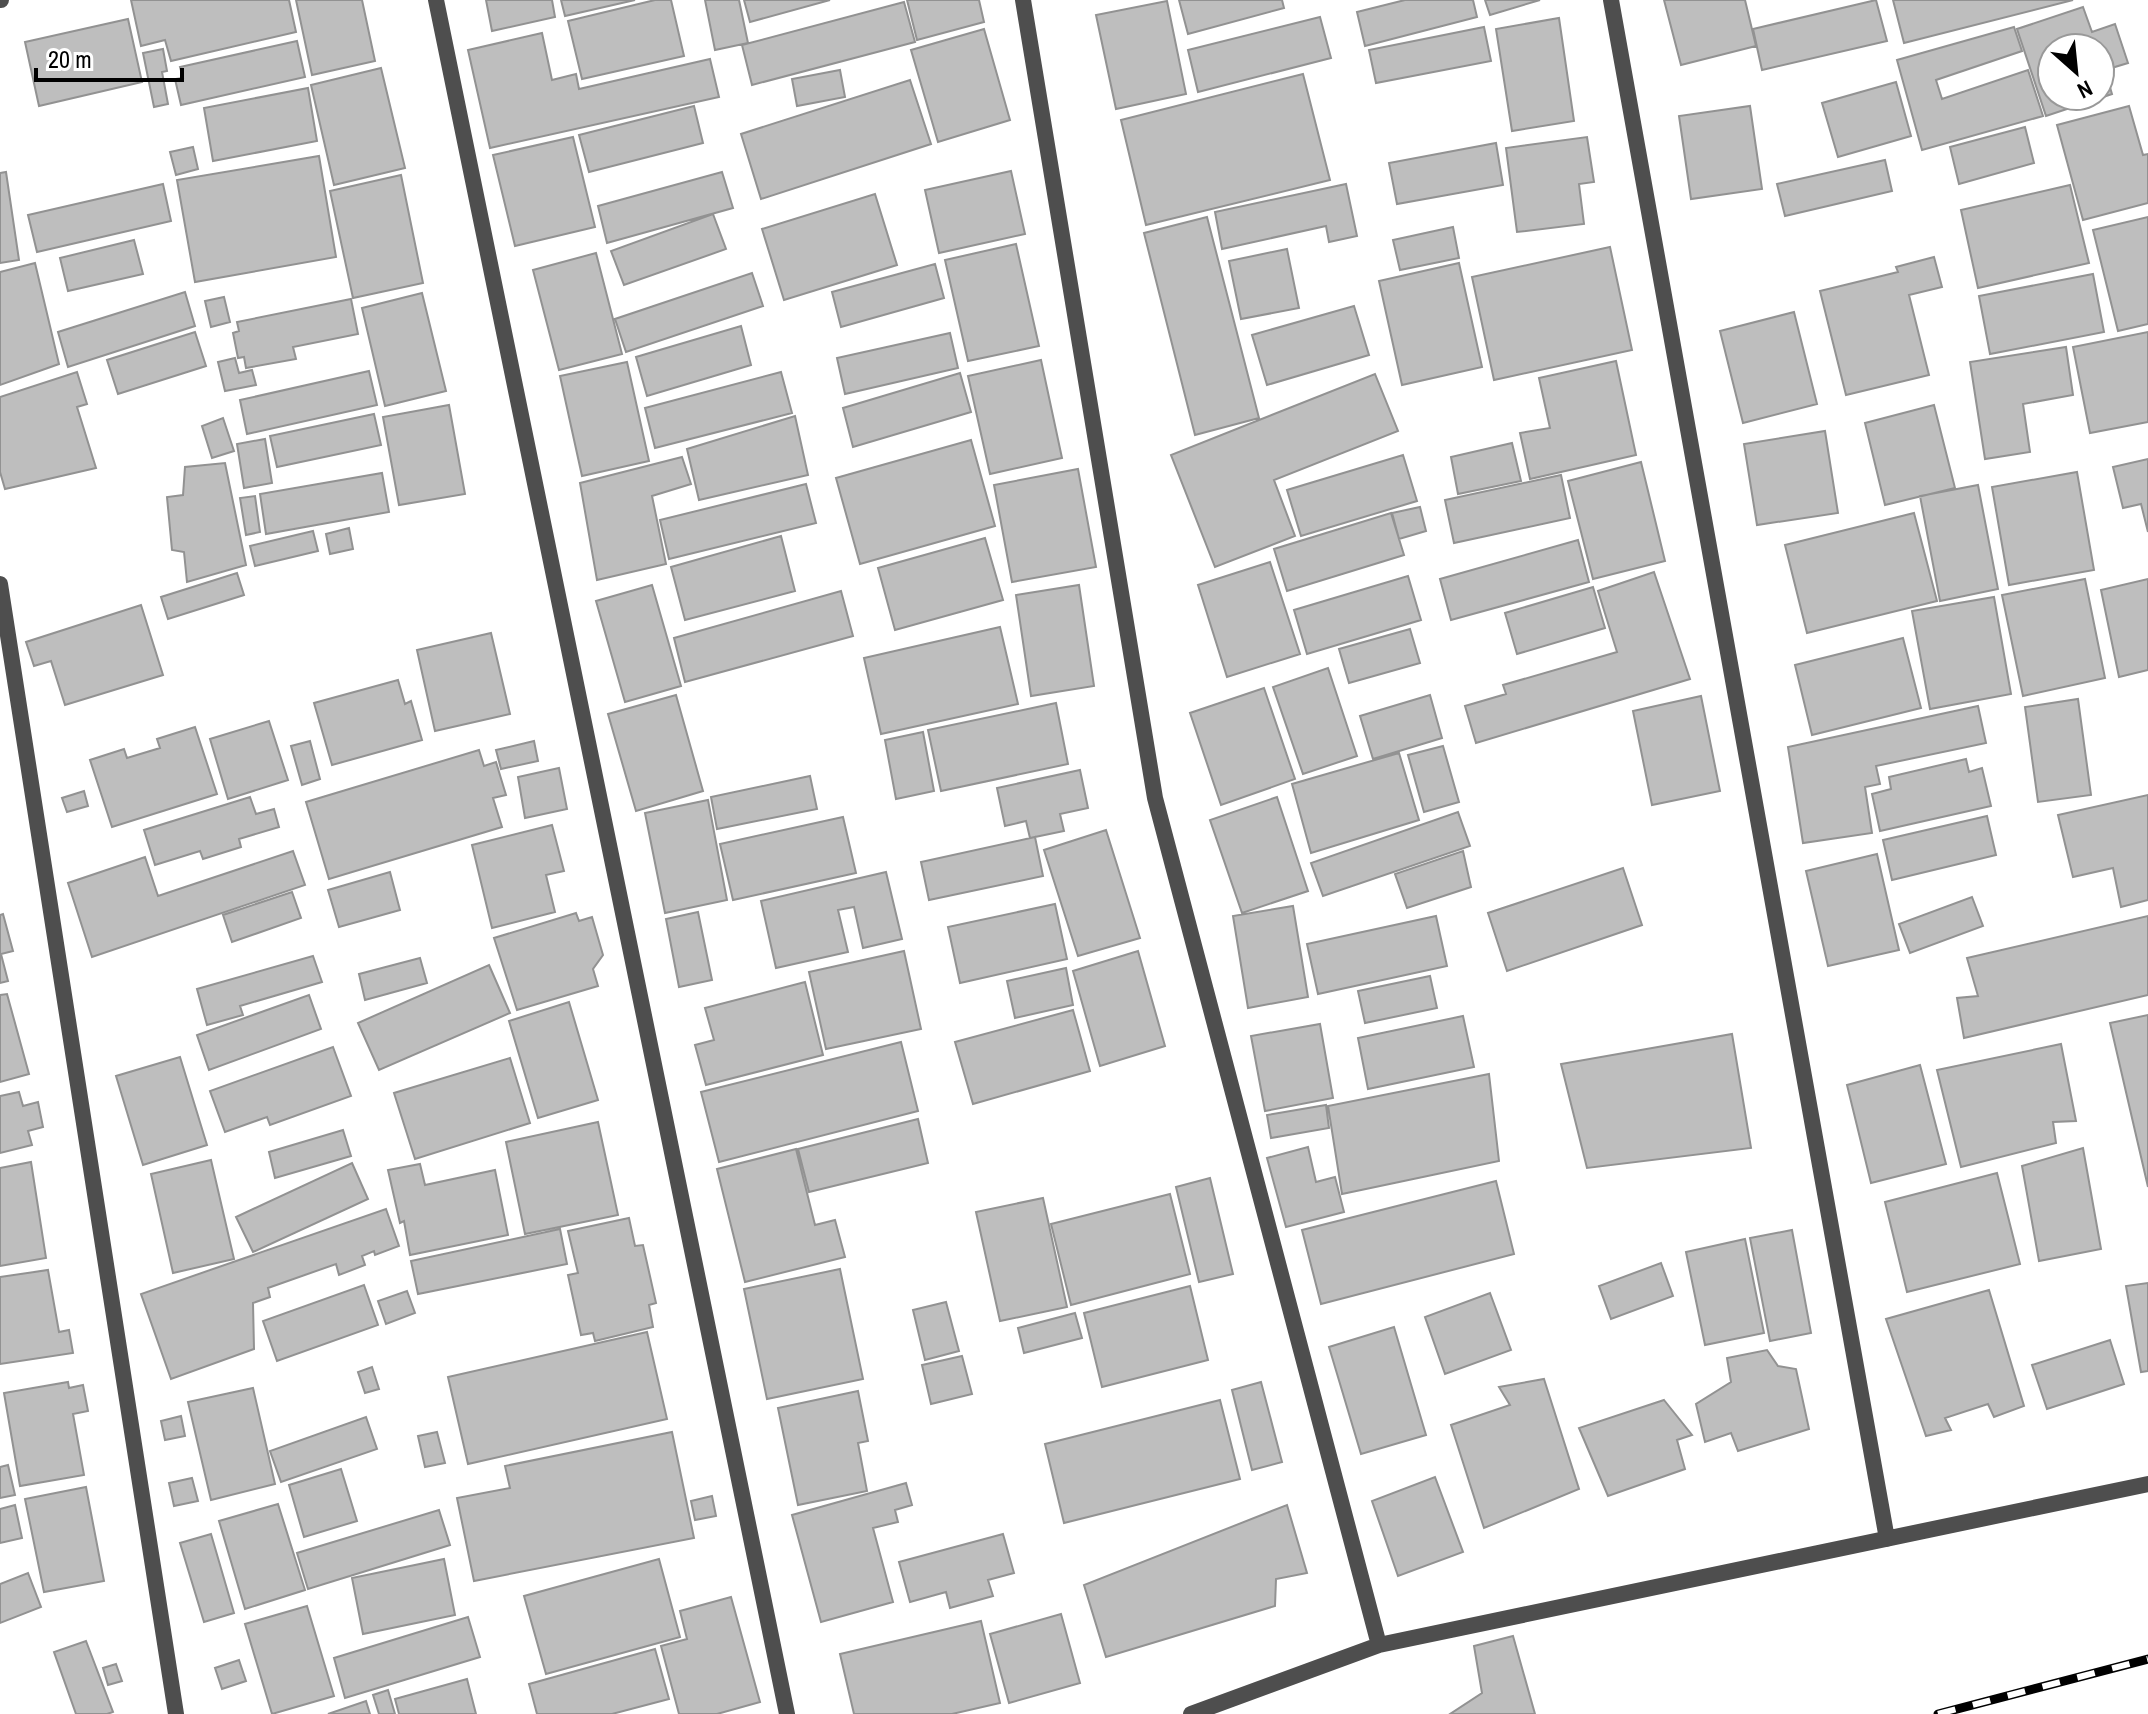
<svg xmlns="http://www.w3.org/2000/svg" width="2148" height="1714" viewBox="0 0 2148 1714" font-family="'Archivo Narrow',sans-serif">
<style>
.building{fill:#bebebe;stroke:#929292;stroke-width:2;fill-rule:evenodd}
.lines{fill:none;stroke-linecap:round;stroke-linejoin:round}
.minor{stroke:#4e4e4e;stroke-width:16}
.rail-casing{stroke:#000;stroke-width:9}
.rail{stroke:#fff;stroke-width:6;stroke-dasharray:18;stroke-linecap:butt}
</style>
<rect width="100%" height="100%" fill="#fff"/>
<path class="building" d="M 131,0 L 289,0 L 296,32 L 171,61 L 165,40 L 141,46 Z
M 296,0 L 362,0 L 375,61 L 312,75 Z
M 486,0 L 552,0 L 555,17 L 492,31 Z
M 561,0 L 635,0 L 565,16 Z
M 655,0 L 671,0 L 684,56 L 582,79 L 568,21 Z
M 705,0 L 739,0 L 748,43 L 715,50 Z
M 744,0 L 830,0 L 750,22 Z
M 907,0 L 979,0 L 984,22 L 917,40 Z
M 1179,0 L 1282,0 L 1284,8 L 1188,34 Z
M 1405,0 L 1473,0 L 1477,17 L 1365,46 L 1357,12 Z
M 1485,0 L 1540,0 L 1490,15 Z
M 1664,0 L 1745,0 L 1756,46 L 1681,65 Z
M 1876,0 L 1887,41 L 1762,70 L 1753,29 Z
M 1893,0 L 2073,0 L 1904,43 Z
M 1167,1 L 1186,94 L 1116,109 L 1096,15 Z
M 904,2 L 915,42 L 752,85 L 742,45 Z
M 2083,7 L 2092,32 L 2115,24 L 2128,63 L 2105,70 L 2112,94 L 2046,116 L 2017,29 ZM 2052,48 L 2100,48 L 2100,96 L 2052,96 Z
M 1320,17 L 1331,58 L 1198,92 L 1188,50 Z
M 1559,18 L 1574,121 L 1512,131 L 1496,29 Z
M 128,19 L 142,82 L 39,106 L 25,42 Z
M 1484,27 L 1491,61 L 1376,83 L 1369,50 Z
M 2014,27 L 2022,51 L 1936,80 L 1942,99 L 2028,70 L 2043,116 L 1922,150 L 1897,60 Z
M 984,29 L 1010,120 L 938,142 L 911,50 Z
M 542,33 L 552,80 L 576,74 L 579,89 L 710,59 L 719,97 L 490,148 L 468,50 Z
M 297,41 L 305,77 L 181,105 L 175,79 L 183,78 L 180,67 Z
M 163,49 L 167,71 L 162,72 L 168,104 L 154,107 L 143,53 Z
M 381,68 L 405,168 L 334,185 L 311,85 Z
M 840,70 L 845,97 L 797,106 L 792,79 Z
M 1303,74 L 1330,180 L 1146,225 L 1121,120 Z
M 910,80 L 931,144 L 761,199 L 741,134 Z
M 1896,82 L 1911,136 L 1838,157 L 1822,103 Z
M 308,88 L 317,141 L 213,161 L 204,108 Z
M 694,106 L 703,143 L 589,172 L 579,135 Z
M 1750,106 L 1762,189 L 1691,199 L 1679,116 Z
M 2129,106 L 2143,155 L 2148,154 L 2148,203 L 2083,220 L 2057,125 Z
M 2025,127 L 2034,163 L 1959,184 L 1950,147 Z
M 573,137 L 595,227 L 515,246 L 493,155 Z
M 1587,137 L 1594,182 L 1579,184 L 1584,224 L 1517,232 L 1506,148 Z
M 1496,143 L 1503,185 L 1397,204 L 1389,163 Z
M 193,147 L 198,169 L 176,175 L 170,152 Z
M 319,156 L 336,257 L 195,282 L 177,180 Z
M 1885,160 L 1892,191 L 1785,216 L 1777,184 Z
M 1011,171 L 1025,234 L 939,253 L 925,190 Z
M 6,172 L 19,260 L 0,263 L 0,173 Z
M 722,172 L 733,208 L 607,243 L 598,206 Z
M 401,175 L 423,283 L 353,298 L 330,191 Z
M 163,184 L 171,221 L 37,252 L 28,215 Z
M 1346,184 L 1357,236 L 1329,242 L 1326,226 L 1222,249 L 1215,212 Z
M 2070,185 L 2089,263 L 1978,288 L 1961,210 Z
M 875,194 L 897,265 L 784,300 L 762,229 Z
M 713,214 L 726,249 L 624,285 L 611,251 Z
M 1207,217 L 1259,418 L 1195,435 L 1144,233 Z
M 2148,217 L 2148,324 L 2118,331 L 2093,230 Z
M 1453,227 L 1459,258 L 1400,270 L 1393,240 Z
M 134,240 L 143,274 L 68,291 L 60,258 Z
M 1016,244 L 1039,346 L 968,361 L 945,260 Z
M 1610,247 L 1632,350 L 1494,380 L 1472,277 Z
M 1287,249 L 1299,308 L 1241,319 L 1229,261 Z
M 596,253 L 622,354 L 559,370 L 533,270 Z
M 1934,257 L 1942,287 L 1909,295 L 1929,375 L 1846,395 L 1820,291 L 1898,272 L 1896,267 Z
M 35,263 L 59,364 L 0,385 L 0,272 Z
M 1459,263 L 1482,367 L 1402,385 L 1379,281 Z
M 935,264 L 944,298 L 841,327 L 832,292 Z
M 752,273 L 763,306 L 626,352 L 615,319 Z
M 2093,274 L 2104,332 L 1990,354 L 1979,296 Z
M 185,292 L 195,326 L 68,367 L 58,332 Z
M 422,293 L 446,391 L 385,406 L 362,308 Z
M 224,297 L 230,322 L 211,327 L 205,301 Z
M 351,299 L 358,334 L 293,347 L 296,359 L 246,368 L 244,357 L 238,358 L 233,333 L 239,331 L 237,322 Z
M 1354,306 L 1369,355 L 1267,385 L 1252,335 Z
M 1794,312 L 1817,404 L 1743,423 L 1720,331 Z
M 741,326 L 751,365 L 647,396 L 636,357 Z
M 195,332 L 206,366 L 118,394 L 107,360 Z
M 2148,332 L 2148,422 L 2090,433 L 2073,347 Z
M 950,333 L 958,368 L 845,394 L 837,358 Z
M 2066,347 L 2073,395 L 2023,404 L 2030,452 L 1985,459 L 1970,362 Z
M 235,358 L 239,373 L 252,370 L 256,385 L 225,391 L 218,362 Z
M 1041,360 L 1062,458 L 990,474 L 968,376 Z
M 1616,361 L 1636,455 L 1530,479 L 1520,433 L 1550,428 L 1539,378 Z
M 627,362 L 649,461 L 582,476 L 560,376 Z
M 369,371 L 377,405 L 247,434 L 240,400 Z
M 77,372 L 87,404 L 77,407 L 96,468 L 5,489 L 0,472 L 0,397 Z
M 781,372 L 792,413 L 655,448 L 645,408 Z
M 960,373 L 971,412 L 853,447 L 843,408 Z
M 1375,374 L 1398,431 L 1274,480 L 1295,536 L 1215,567 L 1171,455 Z
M 449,405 L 465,494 L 399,505 L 383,417 Z
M 1934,405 L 1955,488 L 1885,505 L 1865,423 Z
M 374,414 L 381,445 L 277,467 L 270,436 Z
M 795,416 L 808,475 L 699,500 L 687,449 Z
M 223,418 L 234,451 L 212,458 L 202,426 Z
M 1825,431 L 1838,513 L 1757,525 L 1744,444 Z
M 265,439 L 272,483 L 244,488 L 237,444 Z
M 971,440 L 995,526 L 860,564 L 836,478 Z
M 1512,443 L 1521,481 L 1458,494 L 1451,457 Z
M 1403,455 L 1417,501 L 1301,536 L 1287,490 Z
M 682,457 L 691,484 L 652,496 L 666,564 L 597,580 L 580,483 Z
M 2148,459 L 2148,532 L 2141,504 L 2123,508 L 2113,467 Z
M 1641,462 L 1665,561 L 1593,579 L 1568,481 Z
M 225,463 L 246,565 L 187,582 L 184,552 L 172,550 L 167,497 L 183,495 L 185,467 Z
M 1078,469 L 1096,567 L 1012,582 L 994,485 Z
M 2077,472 L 2094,570 L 2009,585 L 1992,487 Z
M 382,473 L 389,512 L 266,534 L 260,494 Z
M 1561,475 L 1570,518 L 1454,543 L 1445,500 Z
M 806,484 L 816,523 L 669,559 L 660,520 Z
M 1978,485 L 1998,589 L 1940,601 L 1920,496 Z
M 255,496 L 260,532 L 246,535 L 240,498 Z
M 1420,507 L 1426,531 L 1399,539 L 1392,513 Z
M 1391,513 L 1404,555 L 1287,591 L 1274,549 Z
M 1914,513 L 1937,601 L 1807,633 L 1785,545 Z
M 349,528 L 353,549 L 330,554 L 326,534 Z
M 313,531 L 318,551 L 255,566 L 250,546 Z
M 781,536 L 795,591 L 685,620 L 671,567 Z
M 985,538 L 1003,600 L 895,630 L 878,568 Z
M 1578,540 L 1589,582 L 1451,620 L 1440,579 Z
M 1270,562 L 1300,654 L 1227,677 L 1198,585 Z
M 1654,572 L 1690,679 L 1476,743 L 1465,706 L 1506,694 L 1503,685 L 1617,652 L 1598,591 Z
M 237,573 L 244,595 L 168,619 L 161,597 Z
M 1408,576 L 1421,620 L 1307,654 L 1294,610 Z
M 2085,579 L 2105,678 L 2023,696 L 2002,595 Z
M 2148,579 L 2148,670 L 2119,677 L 2101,590 Z
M 652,585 L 681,686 L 625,702 L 596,601 Z
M 1079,585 L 1094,686 L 1031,696 L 1016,595 Z
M 1593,587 L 1605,628 L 1517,654 L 1505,613 Z
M 841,591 L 853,636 L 685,682 L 674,638 Z
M 1994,597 L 2011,694 L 1930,709 L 1912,611 Z
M 141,605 L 163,675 L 65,705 L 51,661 L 34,666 L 26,642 Z
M 1000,627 L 1018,704 L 881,734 L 864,658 Z
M 1410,629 L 1420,663 L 1349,683 L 1339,649 Z
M 491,633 L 510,714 L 435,731 L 417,650 Z
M 1903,638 L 1921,708 L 1812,735 L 1795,665 Z
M 1328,668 L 1357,756 L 1303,774 L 1273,687 Z
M 398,680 L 405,704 L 411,701 L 422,740 L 332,765 L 314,703 Z
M 1264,688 L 1295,779 L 1221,805 L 1190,713 Z
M 676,695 L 703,791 L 636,811 L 608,714 Z
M 1430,695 L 1442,738 L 1373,759 L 1360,716 Z
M 1701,696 L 1720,791 L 1652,805 L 1633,711 Z
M 2078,699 L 2091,795 L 2038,802 L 2025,707 Z
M 1056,703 L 1068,764 L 941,791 L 928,730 Z
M 1978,706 L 1986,743 L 1876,766 L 1880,784 L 1865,787 L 1872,833 L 1803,843 L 1788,747 Z
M 269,721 L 288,780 L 228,799 L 210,739 Z
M 195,727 L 217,794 L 112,827 L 90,760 L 124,749 L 127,758 L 160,748 L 157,739 Z
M 923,732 L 934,791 L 896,799 L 885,740 Z
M 310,741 L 320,779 L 302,785 L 291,746 Z
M 534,741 L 538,761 L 501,769 L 496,750 Z
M 1443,746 L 1459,802 L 1424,812 L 1408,755 Z
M 479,750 L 484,766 L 496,762 L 506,795 L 493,798 L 502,827 L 329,879 L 306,802 Z
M 1399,753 L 1419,820 L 1311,853 L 1292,784 Z
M 1966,759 L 1969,772 L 1982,768 L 1991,806 L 1880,831 L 1872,794 L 1891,789 L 1889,777 Z
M 559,768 L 567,809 L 525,818 L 518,777 Z
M 1080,770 L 1088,808 L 1060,814 L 1064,831 L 1030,838 L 1026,821 L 1005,826 L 997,788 Z
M 810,776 L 817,809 L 717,829 L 711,797 Z
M 84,791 L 88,806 L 67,812 L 62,798 Z
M 2148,795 L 2148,900 L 2121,907 L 2113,868 L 2073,877 L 2058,815 Z
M 250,797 L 256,814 L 274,809 L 279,827 L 239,839 L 241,847 L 203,859 L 200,851 L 155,865 L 144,830 Z
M 1277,797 L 1308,891 L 1242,913 L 1210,820 Z
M 708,800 L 727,900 L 665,913 L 645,813 Z
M 1458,812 L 1470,846 L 1323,896 L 1311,863 Z
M 1987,816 L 1996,855 L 1892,880 L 1883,840 Z
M 843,817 L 856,873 L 733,900 L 720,844 Z
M 552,825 L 564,871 L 546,875 L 555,912 L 492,928 L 472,845 Z
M 1106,830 L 1140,938 L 1078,956 L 1044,850 Z
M 1035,837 L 1043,876 L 929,900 L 921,862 Z
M 293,851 L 305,885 L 92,957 L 68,883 L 145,857 L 158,896 Z
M 1463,851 L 1471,887 L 1407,908 L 1395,874 Z
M 1877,854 L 1899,950 L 1828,966 L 1806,871 Z
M 1623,868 L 1642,925 L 1507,971 L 1488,913 Z
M 390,872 L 400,910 L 339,927 L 328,890 Z
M 886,872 L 902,939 L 863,948 L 854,907 L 838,910 L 848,952 L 776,968 L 761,901 Z
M 292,892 L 301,918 L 232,942 L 223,915 Z
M 1972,897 L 1983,926 L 1910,953 L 1899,924 Z
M 1055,904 L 1067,959 L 960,983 L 948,927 Z
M 1293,906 L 1308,997 L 1248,1008 L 1233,916 Z
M 698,912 L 712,980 L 679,987 L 666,919 Z
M 576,913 L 579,921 L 592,917 L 603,955 L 593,969 L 598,986 L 517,1010 L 494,938 Z
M 3,914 L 13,951 L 1,954 L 8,981 L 0,983 L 0,915 Z
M 1436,916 L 1447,966 L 1318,994 L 1307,944 Z
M 2148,916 L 2148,995 L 1964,1038 L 1957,998 L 1978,996 L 1967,958 Z
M 904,951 L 921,1029 L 826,1049 L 809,972 Z
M 1138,951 L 1165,1046 L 1100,1066 L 1073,971 Z
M 313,956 L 322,982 L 240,1006 L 243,1015 L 207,1025 L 197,989 Z
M 420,958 L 427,983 L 365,1000 L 359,974 Z
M 489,965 L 510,1013 L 379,1070 L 358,1023 Z
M 1066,968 L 1073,1005 L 1015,1018 L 1007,981 Z
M 1430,976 L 1437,1008 L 1365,1023 L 1358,991 Z
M 805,982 L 823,1055 L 706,1085 L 695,1045 L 714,1040 L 705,1008 Z
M 7,994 L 29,1074 L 0,1082 L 0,995 Z
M 309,995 L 321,1029 L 209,1070 L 197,1035 Z
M 569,1002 L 598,1100 L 538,1118 L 509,1021 Z
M 1073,1010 L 1090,1071 L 973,1104 L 955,1042 Z
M 2148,1015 L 2148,1187 L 2110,1023 Z
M 1463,1016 L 1474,1067 L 1368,1089 L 1358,1038 Z
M 1320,1024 L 1333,1098 L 1265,1111 L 1251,1036 Z
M 1732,1034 L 1751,1148 L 1587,1168 L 1561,1064 Z
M 901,1042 L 918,1111 L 719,1162 L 701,1092 Z
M 2061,1044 L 2076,1121 L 2053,1122 L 2056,1143 L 1961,1167 L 1937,1070 Z
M 333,1047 L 351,1096 L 270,1125 L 267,1117 L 225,1132 L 210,1091 Z
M 180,1057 L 207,1145 L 143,1165 L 116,1076 Z
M 510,1058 L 530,1123 L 415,1159 L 394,1093 Z
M 1920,1065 L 1946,1164 L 1871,1183 L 1847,1085 Z
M 1489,1074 L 1499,1161 L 1342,1194 L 1328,1106 Z
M 19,1092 L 23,1106 L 38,1102 L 43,1127 L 28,1131 L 32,1145 L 0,1153 L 0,1096 Z
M 1326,1105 L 1329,1128 L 1271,1138 L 1267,1115 Z
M 918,1119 L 928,1163 L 809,1192 L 798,1149 Z
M 598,1122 L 618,1215 L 525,1234 L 506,1142 Z
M 343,1130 L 351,1156 L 275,1178 L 269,1152 Z
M 1308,1147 L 1316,1182 L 1335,1177 L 1344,1212 L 1286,1227 L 1267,1158 Z
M 2083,1148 L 2101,1249 L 2039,1261 L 2022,1166 Z
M 796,1149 L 815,1225 L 835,1220 L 845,1257 L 745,1282 L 717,1169 Z
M 211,1160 L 234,1259 L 173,1273 L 151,1174 Z
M 31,1162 L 46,1258 L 0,1266 L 0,1168 Z
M 352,1163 L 368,1199 L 253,1252 L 236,1217 Z
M 420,1164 L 425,1185 L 495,1170 L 508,1235 L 410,1255 L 404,1221 L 400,1223 L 388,1170 Z
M 1997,1173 L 2020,1264 L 1907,1292 L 1885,1202 Z
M 1210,1178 L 1233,1274 L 1199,1282 L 1176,1187 Z
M 1496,1181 L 1514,1254 L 1321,1304 L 1302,1230 Z
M 1170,1194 L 1190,1274 L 1071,1305 L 1051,1224 Z
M 1043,1198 L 1067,1307 L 1000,1321 L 976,1212 Z
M 386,1209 L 399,1246 L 375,1255 L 374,1251 L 362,1256 L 365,1265 L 339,1275 L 336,1264 L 268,1288 L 270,1297 L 253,1303 L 254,1349 L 171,1379 L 141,1294 Z
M 629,1218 L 635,1246 L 643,1245 L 656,1303 L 649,1305 L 653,1327 L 595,1341 L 593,1333 L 581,1335 L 568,1275 L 578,1273 L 568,1231 Z
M 560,1229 L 567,1264 L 418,1294 L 411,1261 Z
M 1792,1230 L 1811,1333 L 1770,1341 L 1750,1238 Z
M 1745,1239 L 1764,1333 L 1705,1345 L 1686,1252 Z
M 1661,1263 L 1673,1296 L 1611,1319 L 1599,1286 Z
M 840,1269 L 863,1379 L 767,1399 L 744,1289 Z
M 48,1270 L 59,1332 L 69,1330 L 73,1353 L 0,1364 L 0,1277 Z
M 2148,1283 L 2148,1371 L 2141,1372 L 2126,1286 Z
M 364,1285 L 378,1325 L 277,1361 L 263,1321 Z
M 1190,1286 L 1208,1360 L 1102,1387 L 1084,1313 Z
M 1989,1290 L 2024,1406 L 1994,1417 L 1988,1404 L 1945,1418 L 1951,1430 L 1926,1436 L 1886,1319 Z
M 407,1291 L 415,1313 L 386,1324 L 378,1301 Z
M 1490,1293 L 1511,1350 L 1445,1374 L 1425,1317 Z
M 946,1302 L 959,1351 L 925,1360 L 913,1310 Z
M 1075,1313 L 1082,1338 L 1024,1353 L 1018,1328 Z
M 1394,1327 L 1426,1435 L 1361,1454 L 1329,1347 Z
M 647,1332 L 667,1419 L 468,1464 L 448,1377 Z
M 2110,1340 L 2124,1384 L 2047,1409 L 2032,1365 Z
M 1767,1350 L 1778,1366 L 1796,1369 L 1809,1429 L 1738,1451 L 1731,1433 L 1705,1442 L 1696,1404 L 1731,1382 L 1727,1358 Z
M 962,1356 L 972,1394 L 931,1404 L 922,1365 Z
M 372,1367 L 379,1389 L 365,1393 L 358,1372 Z
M 1544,1379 L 1579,1489 L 1484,1528 L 1451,1425 L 1510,1405 L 1499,1387 Z
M 68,1382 L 69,1388 L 83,1385 L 88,1411 L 73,1414 L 84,1475 L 20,1486 L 4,1393 Z
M 1261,1382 L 1282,1462 L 1252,1470 L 1232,1390 Z
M 253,1388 L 275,1484 L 211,1500 L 188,1402 Z
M 858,1391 L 868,1441 L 858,1443 L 867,1491 L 798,1505 L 778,1408 Z
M 1220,1400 L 1240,1479 L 1064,1523 L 1045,1444 Z
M 1664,1400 L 1692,1435 L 1677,1440 L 1685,1469 L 1608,1496 L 1579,1428 Z
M 181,1416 L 185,1436 L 165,1440 L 161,1421 Z
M 366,1417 L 377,1449 L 281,1482 L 270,1451 Z
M 437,1432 L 445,1463 L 425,1467 L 418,1436 Z
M 672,1432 L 694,1538 L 474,1581 L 457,1498 L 510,1488 L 505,1466 Z
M 8,1465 L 15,1495 L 0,1498 L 0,1467 Z
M 341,1469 L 357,1521 L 304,1537 L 289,1485 Z
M 1435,1477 L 1463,1552 L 1398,1576 L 1372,1501 Z
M 192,1478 L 198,1501 L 174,1506 L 169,1483 Z
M 906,1483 L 912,1505 L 895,1510 L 898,1522 L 873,1528 L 893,1602 L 821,1622 L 792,1515 Z
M 86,1487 L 104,1581 L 44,1592 L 25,1499 Z
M 712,1496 L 716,1516 L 695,1520 L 691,1501 Z
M 278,1504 L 305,1590 L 245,1609 L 219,1521 Z
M 15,1505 L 22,1538 L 0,1543 L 0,1509 Z
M 1287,1505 L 1307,1573 L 1276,1579 L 1275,1606 L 1106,1657 L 1084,1585 Z
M 439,1510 L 450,1545 L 308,1589 L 297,1553 Z
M 211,1534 L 234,1613 L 204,1622 L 180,1543 Z
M 1003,1534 L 1014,1573 L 988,1580 L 993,1596 L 950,1608 L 946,1592 L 910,1602 L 899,1562 Z
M 444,1559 L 455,1615 L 363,1634 L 352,1578 Z
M 659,1559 L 680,1637 L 546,1674 L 524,1596 Z
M 28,1573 L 41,1607 L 0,1623 L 0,1584 Z
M 731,1597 L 760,1702 L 717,1714 L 679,1714 L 661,1646 L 687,1639 L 680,1611 Z
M 307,1606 L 334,1696 L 272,1714 L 245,1624 Z
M 1061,1614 L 1080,1683 L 1009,1703 L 990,1634 Z
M 468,1617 L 480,1657 L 345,1698 L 334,1658 Z
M 981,1621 L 1000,1703 L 952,1714 L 854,1714 L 840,1654 Z
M 1513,1636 L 1535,1714 L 1450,1714 L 1482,1693 L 1474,1646 Z
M 86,1641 L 113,1712 L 107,1714 L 76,1714 L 54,1652 Z
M 655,1649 L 669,1699 L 612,1714 L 537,1714 L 529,1684 Z
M 239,1660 L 246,1681 L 222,1689 L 215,1668 Z
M 116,1664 L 122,1681 L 108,1685 L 103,1668 Z
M 467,1679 L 476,1714 L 399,1714 L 395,1699 Z
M 388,1690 L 395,1714 L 379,1714 L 373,1695 Z
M 366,1701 L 370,1714 L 328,1714 Z"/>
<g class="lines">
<path class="minor" d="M 0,0 L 1,0
M 436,0 L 787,1714
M 1023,0 L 1155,798 L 1379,1645
M 1611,0 L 1887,1539
M 0,584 L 176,1714
M 1191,1714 L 1379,1645 L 2148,1484"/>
<g class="rail-casing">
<path id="rail" d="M 1938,1714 L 2148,1659"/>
</g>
<use href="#rail" class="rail"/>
</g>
<g transform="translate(2076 72) rotate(153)"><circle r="38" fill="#ffffff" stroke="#999999" stroke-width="2"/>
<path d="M0-6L14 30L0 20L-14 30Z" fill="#000000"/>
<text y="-12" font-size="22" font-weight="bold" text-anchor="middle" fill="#000000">N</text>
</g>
<path d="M36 68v12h146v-12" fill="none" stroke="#000000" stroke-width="4"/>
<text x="48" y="68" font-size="24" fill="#000000" stroke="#ffffff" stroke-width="6" paint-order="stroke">20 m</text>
</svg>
